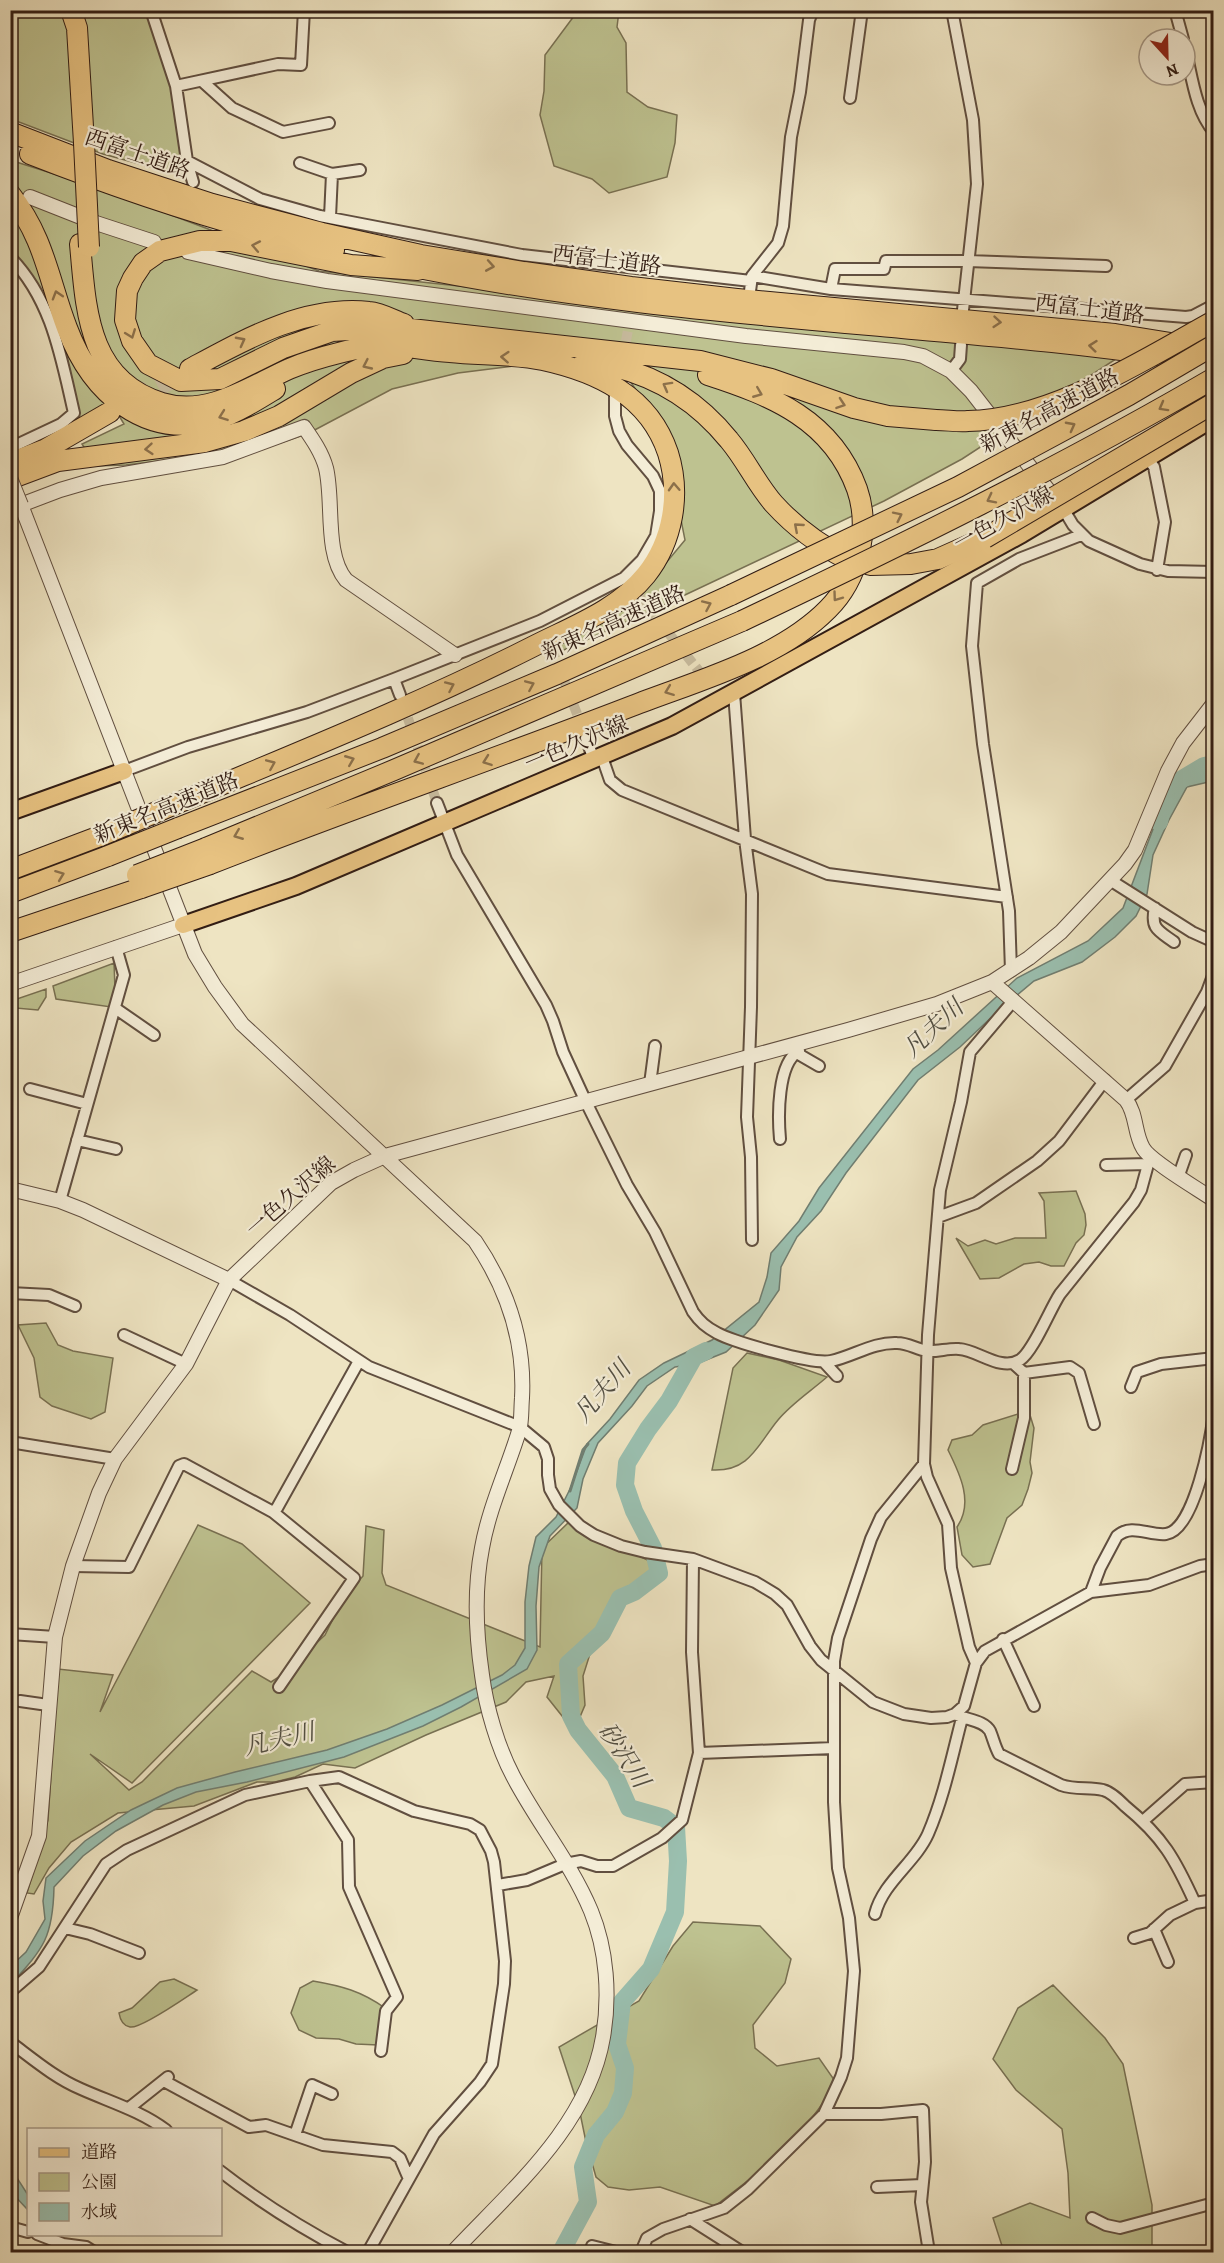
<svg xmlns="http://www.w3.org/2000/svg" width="1224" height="2263" viewBox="0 0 1224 2263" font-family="Alegreya,'Noto Serif JP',serif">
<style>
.green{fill:#bec290;stroke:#787052;stroke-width:1.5}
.water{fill:#9abfaf;stroke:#707e71;stroke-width:1.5}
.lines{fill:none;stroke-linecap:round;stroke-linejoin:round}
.stream{stroke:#707e71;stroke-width:3}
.river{stroke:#9abfaf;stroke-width:18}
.minor-tunnel{stroke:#c8bc9f;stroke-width:10;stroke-dasharray:10 5;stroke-linecap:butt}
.motorway-tunnel{stroke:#c8bc9f;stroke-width:20;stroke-dasharray:20 10;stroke-linecap:butt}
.minor-casing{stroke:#614f40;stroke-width:14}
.tertiary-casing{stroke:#614f40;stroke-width:16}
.primary-casing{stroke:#321d14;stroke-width:20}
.motorway-casing{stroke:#321d14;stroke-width:22}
.minor{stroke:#f4edd7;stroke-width:10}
.tertiary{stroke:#f4edd7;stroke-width:14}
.primary{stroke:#e7c281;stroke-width:16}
.motorway{stroke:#e7c281;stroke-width:20}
.tertiary-bridge-casing{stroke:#614f40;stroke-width:16;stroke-linecap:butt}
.motorway-bridge-casing{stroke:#321d14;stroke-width:22;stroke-linecap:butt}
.tertiary-bridge{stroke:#f4edd7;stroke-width:14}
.motorway-bridge{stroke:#e7c281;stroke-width:20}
.oneway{stroke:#8c704a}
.labels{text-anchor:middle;stroke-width:4.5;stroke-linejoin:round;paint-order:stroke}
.street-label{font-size:22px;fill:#321d14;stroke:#f4edd7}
.water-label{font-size:24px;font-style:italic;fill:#514e42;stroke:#f4edd7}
</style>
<rect width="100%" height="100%" fill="#eee4c2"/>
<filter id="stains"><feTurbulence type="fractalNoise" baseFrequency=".00333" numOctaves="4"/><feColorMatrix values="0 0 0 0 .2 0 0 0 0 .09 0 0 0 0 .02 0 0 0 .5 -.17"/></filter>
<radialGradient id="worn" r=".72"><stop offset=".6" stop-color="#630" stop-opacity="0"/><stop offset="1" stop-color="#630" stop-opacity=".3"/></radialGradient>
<path class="green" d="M 10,11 L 151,11 L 173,77 L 191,178 L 103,154 L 11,119 Z
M 573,11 L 619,11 L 617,27 L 626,43 L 627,92 L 648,107 L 677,115 L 675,143 L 667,177 L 609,193 L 592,179 L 554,166 L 540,115 L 544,91 L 545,55 L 574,16 Z
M 10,160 L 108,191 L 319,271 L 1119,357 L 962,459 L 884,501 L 651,611 L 557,653 L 552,641 L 656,575 L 685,540 L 663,429 L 623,371 L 529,364 L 458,373 L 392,389 L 309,433 L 248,454 L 234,452 L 126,465 L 96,466 L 82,444 L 124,424 L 115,409 L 66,427 L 74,413 L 43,303 L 11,264 Z
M 114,963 L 115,989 L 111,1007 L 56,999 L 53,986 Z
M 46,989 L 46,997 L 38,1010 L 16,1008 L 14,1018 L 11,1018 L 11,1001 Z
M 1076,1191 L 1085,1214 L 1086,1225 L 1084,1235 L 1076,1243 L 1064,1266 L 1051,1266 L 1039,1262 L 1024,1264 L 999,1278 L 980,1279 L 956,1238 L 968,1246 L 985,1240 L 996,1244 L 1015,1238 L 1046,1238 L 1044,1201 L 1039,1193 Z
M 46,1323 L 58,1345 L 73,1351 L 113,1358 L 105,1412 L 91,1419 L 52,1406 L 40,1397 L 34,1358 L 18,1325 Z
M 747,1353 L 779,1360 L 827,1377 C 811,1391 791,1404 778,1420 C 758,1444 750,1472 712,1470 L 733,1368 Z
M 1018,1414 L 1030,1415 L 1034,1428 L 1030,1462 L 1032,1473 L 1028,1489 L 1022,1505 L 1007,1518 L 990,1564 L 973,1567 L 962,1555 L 957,1527 C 974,1503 960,1474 948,1450 L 952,1440 L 972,1435 L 983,1425 Z
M 568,1523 L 654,1563 L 653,1580 L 627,1587 L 606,1617 L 595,1638 L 583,1676 L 585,1705 L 574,1731 L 547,1697 L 554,1676 L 526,1682 L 506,1702 L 426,1735 L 355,1768 L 323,1764 L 295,1777 L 275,1782 L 257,1782 L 194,1806 L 118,1813 L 71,1842 L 49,1868 L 34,1894 L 27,1893 L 48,1820 L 58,1669 L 113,1675 L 100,1712 L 198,1525 L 242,1544 L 310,1603 L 132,1783 L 90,1754 L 129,1790 L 142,1782 L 252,1671 L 271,1682 L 282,1675 L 325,1635 L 342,1601 L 363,1576 L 366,1526 L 384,1530 L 382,1573 L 386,1585 L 540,1647 L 542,1548 Z
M 693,1922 L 760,1926 L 791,1959 L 785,1983 L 753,2025 L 755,2048 L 777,2066 L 819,2058 L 837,2084 L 789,2149 L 715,2206 L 660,2187 L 629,2190 L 608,2187 L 596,2177 L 586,2142 L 579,2108 L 559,2047 L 639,2001 L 673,1946 Z
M 174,1979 L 197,1990 C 186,1997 141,2029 130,2027 C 123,2026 120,2019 119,2013 L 132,2008 L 160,1982 Z
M 313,1981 C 342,1986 361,1991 385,2008 L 378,2045 L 356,2044 L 339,2039 L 316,2038 L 299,2030 L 291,2013 L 300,1988 Z
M 1053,1985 L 1105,2038 L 1123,2064 L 1152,2205 L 1152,2252 L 1004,2252 L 993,2218 L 1030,2203 L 1070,2218 L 1068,2173 L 1062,2129 L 1016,2090 L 993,2059 L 1018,2008 Z"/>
<path class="water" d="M 1213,766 L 1213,781 L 1187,787 L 1169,820 L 1153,855 L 1147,894 L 1136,916 L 1115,937 L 1082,962 L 1034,981 L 997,1012 L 960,1047 L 918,1080 L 846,1173 L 821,1211 L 797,1237 L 781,1267 L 779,1290 L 755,1325 L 726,1352 L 696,1364 L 675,1367 L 647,1386 L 632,1406 L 598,1443 L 583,1479 L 577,1508 L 550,1536 L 539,1567 L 536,1606 L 537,1650 L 527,1669 L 461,1707 L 423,1726 L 344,1757 L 247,1782 L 196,1792 L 163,1805 L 116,1831 L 83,1856 L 54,1887 C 53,1937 44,1948 11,1984 L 11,1966 L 26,1952 L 45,1919 L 43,1901 L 46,1878 L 85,1841 L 131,1810 L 177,1788 L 235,1772 L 327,1750 L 387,1729 L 442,1705 L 502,1675 L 515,1665 L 525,1648 L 525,1602 L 529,1566 L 536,1537 L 556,1517 L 571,1487 L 587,1444 L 610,1419 L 639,1380 L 664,1363 L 712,1340 L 759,1302 L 767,1277 L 771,1253 L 799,1221 L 819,1188 L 913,1069 L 938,1050 L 1017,978 L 1088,941 L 1123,908 L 1169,787 L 1178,776 Z
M 11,2165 L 17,2178 L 28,2195 L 28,2210 L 11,2192 Z"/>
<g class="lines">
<path class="stream" d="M 570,1491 L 583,1450 L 588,1444"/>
<path class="river" d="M 1159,822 L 1167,788 L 1204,766 L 1214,764
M 561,2252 L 588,2202 L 583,2167 L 596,2135 L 615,2112 L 623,2093 L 625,2068 L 617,2044 L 622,2002 L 651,1969 L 675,1912 L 678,1861 L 676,1827 L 664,1818 L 629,1808 L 615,1776 L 578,1730 L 571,1716 L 568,1664 L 602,1633 L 620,1598 L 634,1592 L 659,1573 L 653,1548 L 634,1511 L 625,1485 L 627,1463 L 648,1429 L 669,1401 L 694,1357 L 706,1351"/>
<path class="minor-tunnel" d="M 623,356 L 630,320
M 630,585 L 707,681
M 546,635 L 583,729
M 403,704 L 437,803"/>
<path class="motorway-tunnel" d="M 131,400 L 187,371"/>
<g class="minor-casing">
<path id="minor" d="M 151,10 L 176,86 L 187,161 L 193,182
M 952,10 L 973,120 L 977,184 L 963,310
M 1175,10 L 1183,39
M 1185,48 C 1192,76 1195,110 1214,132
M 202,81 L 232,108 L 283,132 L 329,123
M 176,86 L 278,64 L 301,65 L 304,10
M 850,98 L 862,10
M 187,161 L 260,199 L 320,216 L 522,255 L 751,281
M 300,163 L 332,174 L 330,217
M 332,174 L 360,170
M 10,257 C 52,300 61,357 74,413 L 61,424 L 10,448
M 752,276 L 831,289 L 1186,317 L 1193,316 L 1214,305
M 831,289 L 835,269 L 884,269 L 886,261 L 968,261 L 1106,266
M 750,291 L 752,276 L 778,243 L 783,226 L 791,137 L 800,92 L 809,20 L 813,10
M 951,371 L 960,359 L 961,345
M 1148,459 L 1154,467 L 1165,522 L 1157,570
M 1064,510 L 1073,525 L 1089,541 L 1140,564 L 1168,571 L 1214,572
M 394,679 L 400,695
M 734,693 L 745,839 L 752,894 L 751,1007 L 747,1117 L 751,1157 L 752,1240
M 586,738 L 594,760
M 602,757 L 610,780 L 622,790 L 828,874 L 1007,897
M 124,771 L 188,747 L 307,712 L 394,679 L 540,621 L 624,578 L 642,560 L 656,536 L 660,511 L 660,491 L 653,476 L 627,445 L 619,431 L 615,416 L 615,394
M 437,803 L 457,855 L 546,1005 L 553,1021 L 563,1052 L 586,1102 L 627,1185 L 655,1232 L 693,1312 C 700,1322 706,1327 717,1333 C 734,1342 813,1365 831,1361 C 854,1356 873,1342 897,1343 C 908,1343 916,1349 927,1351 C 937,1352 949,1348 959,1349 C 978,1350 1001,1372 1020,1360 C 1033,1352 1050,1309 1060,1294 L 1134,1202 L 1141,1190 L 1150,1157
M 1110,880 L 1192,932 L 1214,942
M 1155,908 C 1150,929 1159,931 1174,942
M 1011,971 L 1009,911 L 983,744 L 972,646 L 977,583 L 1019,559 L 1081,535
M 115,1008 L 154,1035
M 797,1045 L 800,1055 L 819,1066
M 650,1084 L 655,1046
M 30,1089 L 87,1104
M 1126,1100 L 1165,1066 L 1207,992 L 1214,973
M 780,1139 C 778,1117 777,1063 799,1051
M 77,1140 L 116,1149
M 1106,1165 L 1148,1164
M 1179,1175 L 1186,1155
M 60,1201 L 124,975 L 116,947
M 938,1217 L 976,1203 L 1037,1161 L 1059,1141 L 1105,1080
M 229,1280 L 290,1315 L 369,1367 L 520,1427 L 544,1447 L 548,1459 L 548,1475 L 550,1489 L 559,1505 L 580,1526 L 594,1535 L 621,1546 L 645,1552 L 693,1559 L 755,1582 L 775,1594 L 787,1605 L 810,1646 L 821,1660 L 873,1702 L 904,1714 L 931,1718 L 947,1717 L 955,1714 L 964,1706 L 976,1663 L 985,1651 L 1091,1592 L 1149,1585 L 1200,1566 L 1214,1564
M 10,1293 L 49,1295 L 75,1306
M 124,1335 L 186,1364
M 824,1362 L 837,1376
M 1013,1363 L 1024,1373 L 1070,1367 L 1079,1373 L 1094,1424
M 1131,1387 L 1137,1372 L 1161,1364 L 1214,1358
M 10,1442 L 115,1459
M 1012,1469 L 1024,1418 L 1024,1373
M 273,1512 L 354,1578 L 279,1687
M 73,1566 L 129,1567 L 179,1466 L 184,1464 L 273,1512 L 277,1508 L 359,1361
M 1091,1592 L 1100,1568 L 1117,1536 C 1132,1523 1149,1536 1166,1534 C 1195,1530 1211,1437 1214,1413
M 10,1634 L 55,1637
M 1003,1639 L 1034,1706
M 976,1663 L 969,1647 L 951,1568 L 948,1524 L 927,1477 L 924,1464 L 928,1335 L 940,1190 L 961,1102 L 970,1052 L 1014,1000
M 20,1701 L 48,1705
M 955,1714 C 966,1720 984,1720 990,1731 C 993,1738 995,1747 999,1754 L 1061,1785 C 1075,1790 1089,1787 1103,1790 C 1111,1792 1119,1800 1125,1806 C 1163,1837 1175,1859 1195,1903 L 1214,1900
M 699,1753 L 834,1748
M 310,1781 L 348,1840 L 349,1887 L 397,1997 L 386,2011 L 381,2051
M 1143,1821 L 1185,1784 L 1214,1782
M 498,1885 L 527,1880 L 565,1864 L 581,1861 L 597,1866 L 613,1866 L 662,1838 L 682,1820 L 699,1753 L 692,1652 L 693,1559
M 875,1914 C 883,1882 915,1863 928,1834 C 944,1797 952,1756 962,1718
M 65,1928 L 90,1934 L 139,1953
M 1154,1929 L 1168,1962
M 1134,1938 L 1150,1933 L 1170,1915 L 1195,1903
M 10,1992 L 39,1967 L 106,1864 L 127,1850 L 245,1795 L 310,1781 L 339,1777 L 414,1811 L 470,1824 L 480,1830 L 491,1851 L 494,1862 L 505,1961 L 504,1984 L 492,2064 L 480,2082 L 434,2134 L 368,2252
M 10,2042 C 33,2059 55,2078 81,2089 C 110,2102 141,2111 166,2130
M 164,2081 L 249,2127 L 266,2125 L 323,2145 L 392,2152 L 400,2158 L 409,2179
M 129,2108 L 168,2077
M 824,2114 L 881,2114 L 923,2110 L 925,2162 L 921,2202 L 929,2252
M 295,2135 L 312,2085 L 332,2094
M 220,2171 C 260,2202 303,2229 347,2252
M 877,2187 L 922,2185
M 1092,2218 L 1106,2225 L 1120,2228 L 1214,2203
M 690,2219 L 742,2252
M 10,2227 L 28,2232
M 37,2234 L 63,2244 L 86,2247 L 94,2252
M 592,2246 L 616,2252
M 641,2252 L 647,2238 L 663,2229 L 724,2208 L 748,2189 L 824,2114 L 841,2077 L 847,2058 L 854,1971 L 849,1918 L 838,1868 L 834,1802 L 834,1661 L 838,1638 L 871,1539 L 881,1517 L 924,1464"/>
</g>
<g class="tertiary-casing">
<path id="tertiary" d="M 30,197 L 96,223 L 154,242
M 188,252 L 271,271 L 327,281 L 746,336 L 904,352 L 923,356 L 951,371 L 971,391 L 1059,504
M 21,505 L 195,954 L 215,987 L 242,1024 L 475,1241 C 507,1288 525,1341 522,1398 C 521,1409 522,1421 519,1431 C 507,1470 489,1508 482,1548 C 474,1589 476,1634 482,1675 C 486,1707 498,1748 513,1776 C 537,1822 571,1863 591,1911 C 607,1950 610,1996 603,2037 C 588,2126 512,2189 453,2252
M 10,509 L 60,490 L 101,478 L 223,457 L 304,427 C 313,440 322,453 326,468 C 334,501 324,554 346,580 L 455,655
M 992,982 L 1126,1100 C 1137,1114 1134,1133 1143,1148 C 1150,1161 1198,1189 1214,1200
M 10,984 L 183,925
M 10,1189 L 60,1201 L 83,1210 L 229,1280 L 331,1183 L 354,1170 L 385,1156 L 848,1030 L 937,1004 L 992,982 L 1029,958 L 1061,932 L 1125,864 L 1135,850 L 1168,771 L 1183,743 L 1214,703
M 10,1918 L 39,1836 L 55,1637 L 73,1566 L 99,1493 L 115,1459 L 186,1364 L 229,1280"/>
</g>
<g class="primary-casing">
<path id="primary" d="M 10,812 L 124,771
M 183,925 L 296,886 L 672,726 L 1022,534 L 1214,418"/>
</g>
<g class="motorway-casing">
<path id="motorway" d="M 71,10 L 77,28 L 84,143
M 10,132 L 108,170 L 212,204 L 322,233 L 421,255 L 524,272 L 631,287 L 737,299 L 1115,334 L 1214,350
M 30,154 C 130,193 230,226 334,250
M 10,194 C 45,239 48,278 67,328 C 91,392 145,442 218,419 C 238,412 257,400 275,389
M 80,244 C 86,309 87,380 162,403 C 208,417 249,387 289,369 C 312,359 369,343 393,345 C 412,347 431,351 450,352 C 478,355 516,354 543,360 C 598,372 649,396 668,453 C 681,494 673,541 646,575 C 618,610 571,627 532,647 C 411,708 284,758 159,811
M 404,265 C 568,299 735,313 902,328 C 989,336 1077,343 1163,356
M 418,270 L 351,265 L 231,241 L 200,241 L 160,251 L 143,263 L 133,278 L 127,291 L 125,320 L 132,341 L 148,364 L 181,381 L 220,379 L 283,348 L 332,331 L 393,327 L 700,361 L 771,379 L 854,408 L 888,416 L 936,420
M 585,360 C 596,361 606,364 616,367 C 663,379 699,403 729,440 C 746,460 757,485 774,504 C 795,527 819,545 847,559
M 190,369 C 244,340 304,305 369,312 C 381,313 393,320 404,324
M 10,463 L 46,449 L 110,412
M 10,479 L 58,461 L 205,442 L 244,431 L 279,416 L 351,373 L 383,358 L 403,354
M 870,565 L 911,564 L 938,559 L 985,538
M 178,828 L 382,748 L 557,674 L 731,595
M 206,848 L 394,770 L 742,621
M 210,864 C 350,809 492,760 632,706 C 696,681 779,659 828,609 C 858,579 871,529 857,489 C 832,420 773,396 708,375
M 10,870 L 100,836
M 10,893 L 108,856
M 10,932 L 141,888"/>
</g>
<use href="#minor" class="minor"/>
<use href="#tertiary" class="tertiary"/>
<use href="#primary" class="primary"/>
<use href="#motorway" class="motorway"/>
<g class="tertiary-bridge-casing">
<path id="tertiary-bridge" d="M 10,478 L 21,505"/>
</g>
<g class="motorway-bridge-casing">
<path id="motorway-bridge" d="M 84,143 L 89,247
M 936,420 C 947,420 958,422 968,421 C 1051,420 1143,360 1214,321
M 985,538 L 1214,403
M 731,595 L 958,487 L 1129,395 L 1214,345
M 742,621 C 902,545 1061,467 1214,378
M 100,836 L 159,811
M 108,856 L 178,828
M 137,875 L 206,848
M 141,888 L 210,864"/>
</g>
<use href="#tertiary-bridge" class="tertiary-bridge"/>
<use href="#motorway-bridge" class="motorway-bridge"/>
</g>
<defs><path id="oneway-chevron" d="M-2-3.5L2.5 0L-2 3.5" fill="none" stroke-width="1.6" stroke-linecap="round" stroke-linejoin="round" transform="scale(1.5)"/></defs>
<g class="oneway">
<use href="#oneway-chevron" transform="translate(256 246) rotate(-169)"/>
<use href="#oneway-chevron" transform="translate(490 266) rotate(10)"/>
<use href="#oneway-chevron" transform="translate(57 295) rotate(-107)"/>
<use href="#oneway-chevron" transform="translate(997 322) rotate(5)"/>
<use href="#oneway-chevron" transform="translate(131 334) rotate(69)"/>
<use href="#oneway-chevron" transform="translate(241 341) rotate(-28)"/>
<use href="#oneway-chevron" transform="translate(1093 346) rotate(-174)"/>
<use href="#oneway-chevron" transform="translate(505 357) rotate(-176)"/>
<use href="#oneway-chevron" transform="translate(367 365) rotate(155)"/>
<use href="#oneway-chevron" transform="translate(667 386) rotate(-151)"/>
<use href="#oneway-chevron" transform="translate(758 393) rotate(22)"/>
<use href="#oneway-chevron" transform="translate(841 404) rotate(19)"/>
<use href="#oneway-chevron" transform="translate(1163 407) rotate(151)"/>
<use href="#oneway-chevron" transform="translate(223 416) rotate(160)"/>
<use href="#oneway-chevron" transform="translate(1071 426) rotate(-28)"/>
<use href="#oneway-chevron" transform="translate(149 449) rotate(175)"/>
<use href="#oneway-chevron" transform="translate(674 487) rotate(-93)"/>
<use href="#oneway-chevron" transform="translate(991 499) rotate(153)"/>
<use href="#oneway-chevron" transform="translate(898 516) rotate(-26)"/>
<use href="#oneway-chevron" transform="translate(798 527) rotate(-139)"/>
<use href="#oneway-chevron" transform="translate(837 597) rotate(126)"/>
<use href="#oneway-chevron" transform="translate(707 605) rotate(-24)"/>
<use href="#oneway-chevron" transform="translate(530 685) rotate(-23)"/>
<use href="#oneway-chevron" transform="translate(450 686) rotate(-24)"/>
<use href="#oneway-chevron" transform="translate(669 691) rotate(159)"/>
<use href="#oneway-chevron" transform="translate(350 760) rotate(-22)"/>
<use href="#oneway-chevron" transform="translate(418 760) rotate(157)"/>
<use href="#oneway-chevron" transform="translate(487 761) rotate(160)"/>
<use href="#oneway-chevron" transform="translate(271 764) rotate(-23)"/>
<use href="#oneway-chevron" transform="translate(238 835) rotate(158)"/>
<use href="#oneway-chevron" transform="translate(60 875) rotate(-21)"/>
</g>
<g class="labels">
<g class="street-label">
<text transform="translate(138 153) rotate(19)" y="8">西富士道路</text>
<text transform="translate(607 259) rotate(7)" y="8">西富士道路</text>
<text transform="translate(1090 308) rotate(7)" y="8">西富士道路</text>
<text transform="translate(1049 410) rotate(-28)" y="8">新東名高速道路</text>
<text transform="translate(1003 518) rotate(-29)" y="8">一色久沢線</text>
<text transform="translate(613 622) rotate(-24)" y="8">新東名高速道路</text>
<text transform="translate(576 743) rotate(-23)" y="8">一色久沢線</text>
<text transform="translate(166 807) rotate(-22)" y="8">新東名高速道路</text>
<text transform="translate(290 1196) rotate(-41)" y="8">一色久沢線</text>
</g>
<g class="water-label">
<text transform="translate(933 1028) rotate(-43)" y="8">凡夫川</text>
<text transform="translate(602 1391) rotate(-49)" y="8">凡夫川</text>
<text transform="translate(279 1739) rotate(-13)" y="8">凡夫川</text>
<text transform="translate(624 1755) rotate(57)" y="8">砂沢川</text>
</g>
</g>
<rect width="1224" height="2263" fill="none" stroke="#eee4c2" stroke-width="36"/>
<rect x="12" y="12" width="1200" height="2239" fill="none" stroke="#321d14" stroke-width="3"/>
<rect x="18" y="18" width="1188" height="2227" fill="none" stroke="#321d14" stroke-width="1.5"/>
<rect x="27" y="2128" width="195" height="108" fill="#f4edd7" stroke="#a69a89" stroke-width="1.5"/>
<rect x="39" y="2148" width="30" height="9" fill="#e7c281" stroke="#a69a89" stroke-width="1.5"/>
<text x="81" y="2158" font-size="18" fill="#321d14">道路</text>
<rect x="39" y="2173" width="30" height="18" fill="#bec290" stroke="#a69a89" stroke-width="1.5"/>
<text x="81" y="2188" font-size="18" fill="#321d14">公園</text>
<rect x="39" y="2203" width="30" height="18" fill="#9abfaf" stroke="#a69a89" stroke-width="1.5"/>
<text x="81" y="2218" font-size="18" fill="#321d14">水域</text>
<g transform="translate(1167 57) rotate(158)"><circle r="28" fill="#f4edd7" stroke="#a69a89" stroke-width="1.5"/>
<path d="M0-4.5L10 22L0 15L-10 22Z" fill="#8f2418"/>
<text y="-9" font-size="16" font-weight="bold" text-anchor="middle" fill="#321d14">N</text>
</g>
<rect width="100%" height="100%" filter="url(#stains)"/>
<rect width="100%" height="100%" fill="url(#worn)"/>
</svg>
